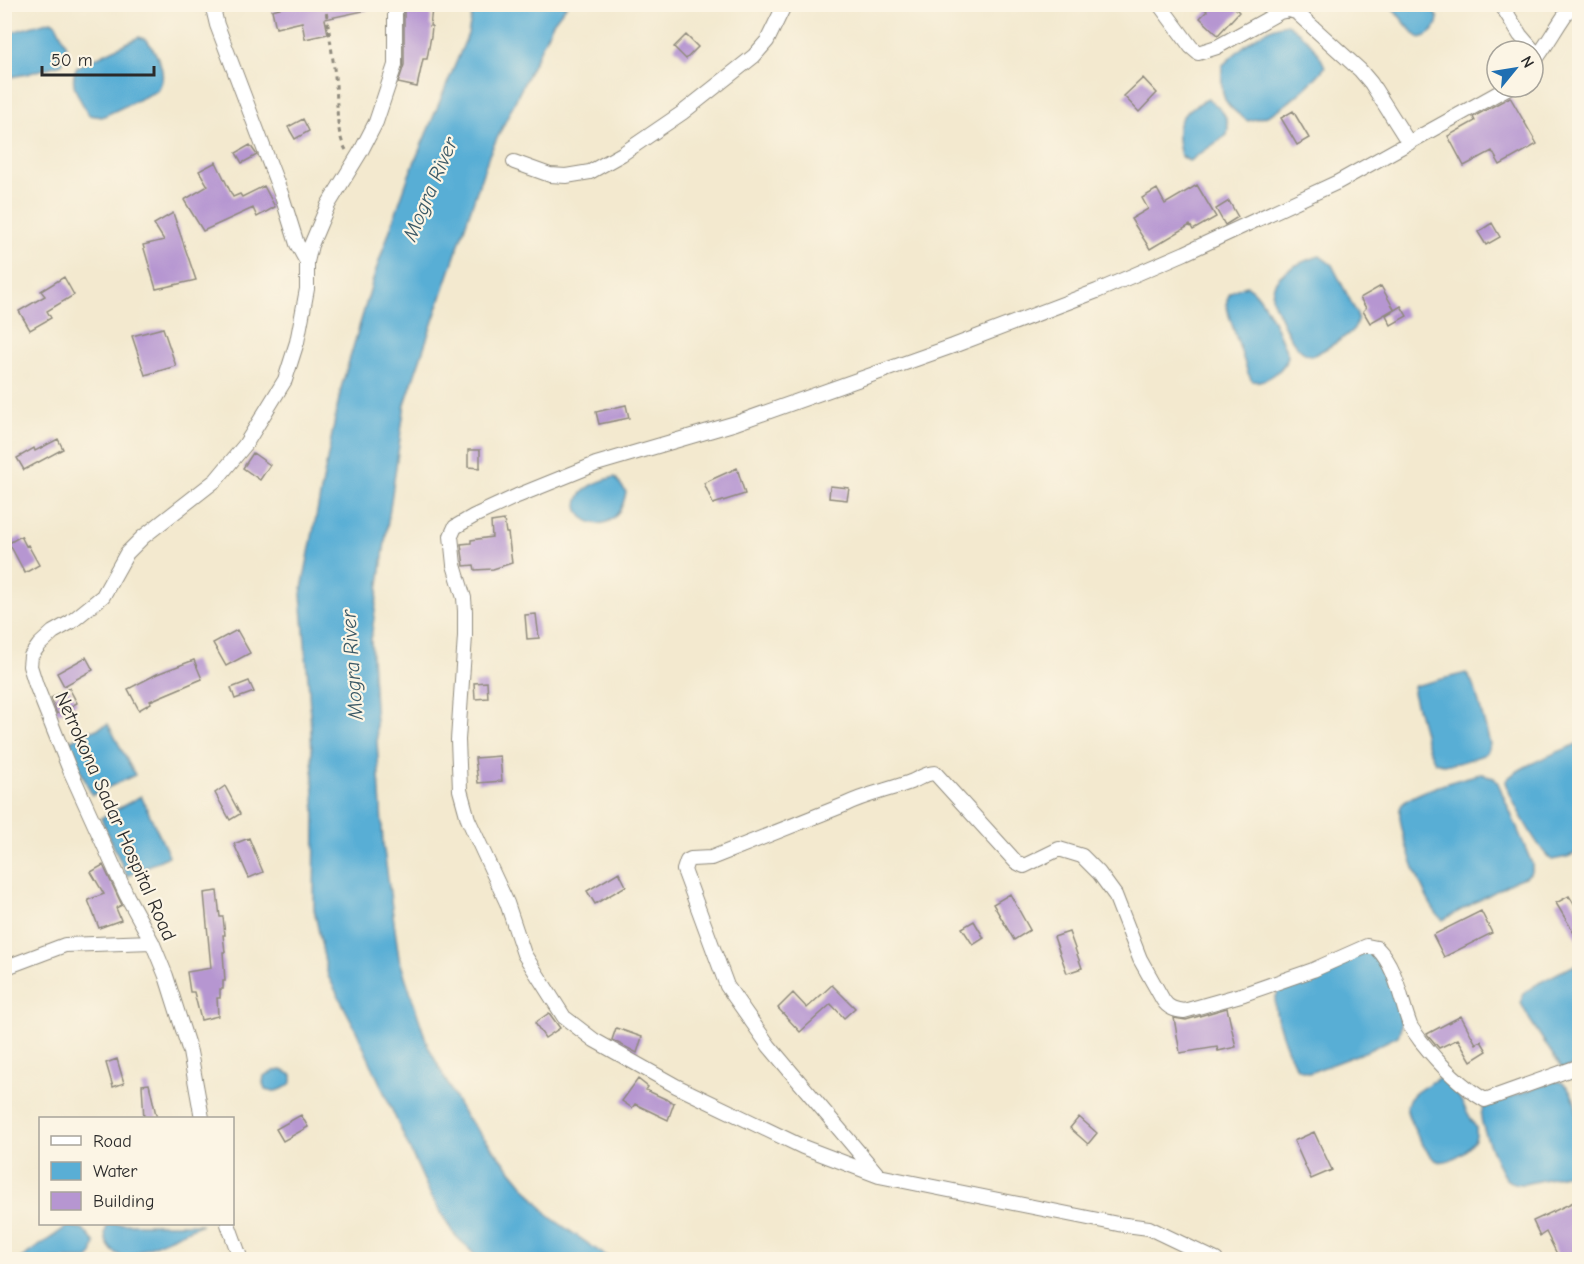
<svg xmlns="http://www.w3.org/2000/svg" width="1584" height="1264" viewBox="0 0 1584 1264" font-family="'Comic Neue',sans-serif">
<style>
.water{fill:#59aed5;stroke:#426c80;stroke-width:1.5}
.building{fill:#b696d1}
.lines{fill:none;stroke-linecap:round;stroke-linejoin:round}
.minor-casing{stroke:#8f8a7d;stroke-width:16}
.path{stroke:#8f8a7d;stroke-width:3;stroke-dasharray:4.5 4.5;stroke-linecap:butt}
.minor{stroke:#fff;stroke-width:14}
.labels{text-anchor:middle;stroke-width:4.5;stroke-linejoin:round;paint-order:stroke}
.street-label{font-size:20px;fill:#2b2b2b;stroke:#fcf5e5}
.water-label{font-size:21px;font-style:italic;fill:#3b5966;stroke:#fcf5e5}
</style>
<rect width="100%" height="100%" fill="#fcf5e5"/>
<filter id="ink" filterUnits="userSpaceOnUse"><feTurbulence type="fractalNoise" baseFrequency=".0167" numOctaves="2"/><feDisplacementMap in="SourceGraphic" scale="12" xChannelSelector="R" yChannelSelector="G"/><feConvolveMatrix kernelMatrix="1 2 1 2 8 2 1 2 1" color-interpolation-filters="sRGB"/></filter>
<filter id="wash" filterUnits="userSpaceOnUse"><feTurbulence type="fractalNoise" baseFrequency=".008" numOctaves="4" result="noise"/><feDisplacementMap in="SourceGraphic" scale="24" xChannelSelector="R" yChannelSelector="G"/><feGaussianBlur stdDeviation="1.35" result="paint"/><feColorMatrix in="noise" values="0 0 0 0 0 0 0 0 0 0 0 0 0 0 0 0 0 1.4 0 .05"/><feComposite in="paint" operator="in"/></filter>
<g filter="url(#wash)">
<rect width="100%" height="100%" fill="#f3e9cf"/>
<path class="water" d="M 478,5 L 567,5 L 553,23 L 489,155 L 405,404 L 371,639 L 383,843 L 399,958 L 428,1046 L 463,1113 L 550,1217 L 610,1259 L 479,1259 L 454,1234 L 431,1196 L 354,1026 L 328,976 L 314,909 L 315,817 L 309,691 L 301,594 L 341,388 L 376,270 L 409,175 L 468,34 L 472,15 Z
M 1390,5 L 1429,5 L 1438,18 C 1437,29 1430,35 1420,38 L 1413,33 Z
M 51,21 L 56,24 L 67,47 L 62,64 L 27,74 L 5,78 L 5,34 Z
M 1287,24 C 1305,36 1317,47 1325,67 C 1313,82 1285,108 1267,116 C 1261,118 1254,119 1248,121 C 1221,103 1221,97 1222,66 C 1240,49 1262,27 1287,24 Z
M 139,37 L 147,40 C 157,54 170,75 157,91 L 102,117 L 89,115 C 81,100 67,84 77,67 Z
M 1208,99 C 1221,108 1231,118 1227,135 L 1189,161 L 1181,156 C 1173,124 1178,113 1208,99 Z
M 1320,256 L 1332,265 L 1357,314 C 1357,316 1358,321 1357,323 C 1354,334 1324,350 1314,355 C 1294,358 1280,315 1272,299 C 1272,293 1273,285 1277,280 C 1285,269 1307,259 1320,256 Z
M 1247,286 C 1264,294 1281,338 1288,356 C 1285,369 1266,384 1252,381 L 1248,373 L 1227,309 C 1225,293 1233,289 1247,286 Z
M 615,477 L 626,492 C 613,562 530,497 615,477 Z
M 1466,673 L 1474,685 L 1490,744 L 1487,752 L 1483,755 C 1467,760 1451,768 1435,762 L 1428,748 L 1413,693 L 1414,686 Z
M 108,724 L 135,775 L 92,795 L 67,742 Z
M 1579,743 L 1579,852 L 1567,857 L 1552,860 C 1539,851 1508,796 1506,781 C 1514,768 1564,750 1579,743 Z
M 1481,774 L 1494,777 L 1498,783 L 1532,864 L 1532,871 L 1527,876 L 1516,880 L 1443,920 C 1427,911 1393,821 1401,806 C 1408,793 1466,777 1481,774 Z
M 141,796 L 169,856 L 127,876 L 101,818 Z
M 1368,951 L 1376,954 C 1387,975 1409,1013 1398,1036 L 1367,1051 L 1309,1073 L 1297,1068 C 1289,1056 1269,1008 1277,994 C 1280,988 1287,986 1292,983 Z
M 1579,964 L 1579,1064 L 1562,1069 L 1530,1020 L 1521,1003 C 1522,1000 1522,996 1524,994 C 1530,986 1569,967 1579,964 Z
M 282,1070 L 292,1075 L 292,1082 C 284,1090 275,1093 265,1090 L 263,1083 L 264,1076 L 274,1071 Z
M 1439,1078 L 1446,1078 L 1450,1081 L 1476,1128 C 1476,1133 1477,1137 1474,1141 C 1468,1151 1449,1164 1438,1161 C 1428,1159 1404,1114 1407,1105 C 1411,1092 1428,1085 1439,1078 Z
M 1553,1081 C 1584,1078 1579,1149 1579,1172 L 1524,1184 C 1518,1184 1511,1184 1506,1179 C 1499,1171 1481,1126 1481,1116 C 1481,1112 1482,1111 1484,1107 Z
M 108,1224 L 202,1224 L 129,1256 C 112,1258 100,1239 108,1224 Z
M 68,1226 L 83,1229 L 95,1243 L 92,1254 L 88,1259 L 20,1259 Z"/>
<g id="blocks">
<path class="building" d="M 295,4 L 367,4 L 368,10 L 325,19 L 328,34 L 305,39 L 302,22 L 276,28 L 272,10 Z
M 1200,4 L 1231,4 L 1239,12 L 1218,35 L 1200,18 L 1207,11 Z
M 404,6 L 432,9 L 430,26 L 432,26 L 431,36 L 427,59 L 423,59 L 417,87 L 398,83 L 404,65 Z
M 686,35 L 698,47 L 686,59 L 674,47 Z
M 1143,78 L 1157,93 L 1139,112 L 1124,96 Z
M 1510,97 L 1537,144 L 1500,165 L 1492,151 L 1464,166 L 1448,136 L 1475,121 L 1473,117 Z
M 1293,111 L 1309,138 L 1297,145 L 1281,118 Z
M 303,119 L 309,131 L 295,139 L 288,127 Z
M 250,145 L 257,155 L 242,163 L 236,153 Z
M 216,162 L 233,197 L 240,194 L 242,197 L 264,186 L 275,207 L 257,217 L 253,208 L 203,231 L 184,200 L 208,186 L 199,171 Z
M 1197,185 L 1216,217 L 1193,230 L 1190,225 L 1150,249 L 1131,219 L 1148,209 L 1142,198 L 1157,189 L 1165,204 Z
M 1229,201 L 1238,217 L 1225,225 L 1216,209 Z
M 173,213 L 196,280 L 156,289 L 143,245 L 164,240 L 154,224 Z
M 1492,223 L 1500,237 L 1486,245 L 1478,232 Z
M 64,277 L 74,295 L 47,311 L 51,318 L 30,330 L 19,311 L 45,296 L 41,291 Z
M 1381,286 L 1394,309 L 1370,323 L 1363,311 L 1366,308 L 1360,298 Z
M 1401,306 L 1407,316 L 1391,325 L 1386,315 Z
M 163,328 L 176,366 L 145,375 L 132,336 Z
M 626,405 L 629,418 L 599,424 L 596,412 Z
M 58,439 L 63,449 L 24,470 L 17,458 L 34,448 L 35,451 Z
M 468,450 L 480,450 L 480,468 L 468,467 Z
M 253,453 L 270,465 L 260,480 L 243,468 Z
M 737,468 L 745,494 L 713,504 L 704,483 Z
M 830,486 L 849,488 L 847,500 L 829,498 Z
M 504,520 L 506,533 L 508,533 L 512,563 L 493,569 L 475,570 L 474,565 L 464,566 L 461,544 L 471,543 L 471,540 L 492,537 L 491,522 Z
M 21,536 L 26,546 L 28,545 L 39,565 L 25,573 L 9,543 Z
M 536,614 L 539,638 L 527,639 L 525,615 Z
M 237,630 L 250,653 L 226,666 L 213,643 Z
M 86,657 L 93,670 L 64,686 L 57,673 Z
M 194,660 L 202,679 L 150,701 L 151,703 L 139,710 L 128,689 L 157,674 Z
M 249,681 L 254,692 L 235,699 L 231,688 Z
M 487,682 L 488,698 L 475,699 L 474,683 Z
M 69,688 L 77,703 L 57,714 L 51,698 Z
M 500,756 L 502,781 L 478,783 L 475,758 Z
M 225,786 L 240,814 L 230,820 L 215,793 Z
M 249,838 L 263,872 L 249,878 L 234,844 Z
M 103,865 L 122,905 L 116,908 L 121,920 L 99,928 L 88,900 L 104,894 L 91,872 Z
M 619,872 L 626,886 L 595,904 L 587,891 Z
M 217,891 L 220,917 L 223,917 L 225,935 L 223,935 L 225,952 L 223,952 L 225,981 L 223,981 L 223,989 L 220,989 L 220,998 L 217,998 L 218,1016 L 201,1020 L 194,992 L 190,992 L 187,972 L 211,968 L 204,893 Z
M 1010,894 L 1030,930 L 1014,940 L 993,904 Z
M 1569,896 L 1580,914 L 1580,943 L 1556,903 Z
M 1481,911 L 1492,933 L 1444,957 L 1433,935 Z
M 974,921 L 984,938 L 973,945 L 962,928 Z
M 1069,932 L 1082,968 L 1067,973 L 1054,937 Z
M 832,985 L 855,1008 L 844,1018 L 831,1004 L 800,1032 L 778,1008 L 793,993 L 807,1008 Z
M 1227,1008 L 1236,1047 L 1218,1051 L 1217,1047 L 1180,1053 L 1174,1018 L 1186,1020 Z
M 549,1013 L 560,1028 L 545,1038 L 535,1023 Z
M 1461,1016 L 1476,1044 L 1481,1041 L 1487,1051 L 1471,1061 L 1458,1039 L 1439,1048 L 1427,1034 Z
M 616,1028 L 642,1037 L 637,1053 L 612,1040 Z
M 117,1059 L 124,1083 L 113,1087 L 106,1063 Z
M 638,1079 L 648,1087 L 646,1090 L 674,1103 L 668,1120 L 635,1104 L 632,1108 L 622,1101 Z
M 149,1084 L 157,1119 L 144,1119 L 142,1085 Z
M 301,1115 L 308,1127 L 283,1141 L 276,1129 Z
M 1079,1117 L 1097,1133 L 1088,1144 L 1070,1128 Z
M 1314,1132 L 1332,1170 L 1311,1179 L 1294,1141 Z
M 1580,1199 L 1580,1260 L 1560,1260 L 1546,1232 L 1540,1236 L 1533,1221 Z"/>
</g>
</g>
<g filter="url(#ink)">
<use href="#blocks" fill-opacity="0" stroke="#8f8a7d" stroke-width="1.5"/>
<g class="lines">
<g class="minor-casing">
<path id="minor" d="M 212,4 L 217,25 L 282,196 L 297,244 L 307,262
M 1159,4 L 1191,47 L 1198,53 L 1217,47 L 1280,12 L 1289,10 L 1296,12 L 1360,70 L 1371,83 L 1409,143
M 1501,4 L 1520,35 L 1538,56
M 1533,63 C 1548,44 1558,23 1573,4
M 514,162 L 550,175 L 566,176 L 590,172 L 622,154 L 682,113 L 754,56 L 767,41 L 785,4
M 4,968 L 65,945 L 152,942
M 202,1118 L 190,1052 L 166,976 L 152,942 L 127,896 L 69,768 L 36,685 L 30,666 L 31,656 L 39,645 L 53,632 L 71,622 L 103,596 L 127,553 L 143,537 L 216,480 L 245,445 L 285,380 L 297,342 L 302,316 L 307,289 L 307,262 L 311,245 L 328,205 L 361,151 L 376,122 L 395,65 L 395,4
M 878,1175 L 769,1046 L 727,986 L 684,870 L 687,861 L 691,859 L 711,858 L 844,805 C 866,794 890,790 913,781 C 920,778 926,773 935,773 L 1016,862 L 1024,866 L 1059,849 L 1082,856 L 1099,873 L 1115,895 L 1140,959 L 1163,1000 C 1168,1008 1175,1010 1184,1011 L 1244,994 L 1313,970 L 1367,946 L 1377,948 C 1397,968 1400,999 1410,1025 C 1412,1030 1417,1035 1420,1040 C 1439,1064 1459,1085 1485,1100 L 1580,1066
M 228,1224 L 241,1260
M 1216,1260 L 1149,1228 L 1118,1224 L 879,1176 L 803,1147 L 676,1086 L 594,1040 L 564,1017 L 524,954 L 507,903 L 468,819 L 460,790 L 458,740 L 465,636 L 465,611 L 464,598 L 454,565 L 451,536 L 455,527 L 474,516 L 517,496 L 596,464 L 736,423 L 953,346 L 1097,291 L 1185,253 L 1338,182 L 1509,87"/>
</g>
<path class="path" d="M 325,4 C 329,31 333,58 336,85 C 338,106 335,131 346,150"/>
<use href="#minor" class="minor"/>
</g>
</g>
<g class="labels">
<g class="street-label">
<text transform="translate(116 816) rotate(66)" y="7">Netrokona Sadar Hospital Road</text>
</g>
<g class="water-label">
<text transform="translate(430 189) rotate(-67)" y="7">Mogra River</text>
<text transform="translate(352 665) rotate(-94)" y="7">Mogra River</text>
</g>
</g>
<rect width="1584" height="1264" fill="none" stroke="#fcf5e5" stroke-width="24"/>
<rect x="39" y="1117" width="195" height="108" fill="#fcf5e5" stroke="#a8a49b" stroke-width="1.5"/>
<rect x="51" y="1136" width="30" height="9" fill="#ffffff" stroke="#a8a49b" stroke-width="1.5"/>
<text x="93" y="1147" font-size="18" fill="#2b2b2b">Road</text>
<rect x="51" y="1162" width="30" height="18" fill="#59aed5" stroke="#a8a49b" stroke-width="1.5"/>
<text x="93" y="1177" font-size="18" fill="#2b2b2b">Water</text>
<rect x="51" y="1192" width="30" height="18" fill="#b696d1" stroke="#a8a49b" stroke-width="1.5"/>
<text x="93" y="1207" font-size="18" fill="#2b2b2b">Building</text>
<g transform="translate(1515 69) rotate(60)"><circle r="28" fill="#fcf5e5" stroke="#a8a49b" stroke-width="1.5"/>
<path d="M0-4.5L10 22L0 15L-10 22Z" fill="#1f6fb2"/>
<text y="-9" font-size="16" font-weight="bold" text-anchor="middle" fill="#2b2b2b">N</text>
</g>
<path d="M42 66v9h112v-9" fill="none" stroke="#2b2b2b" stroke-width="3"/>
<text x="51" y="66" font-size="18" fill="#2b2b2b" stroke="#fcf5e5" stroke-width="4.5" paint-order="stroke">50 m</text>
</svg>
